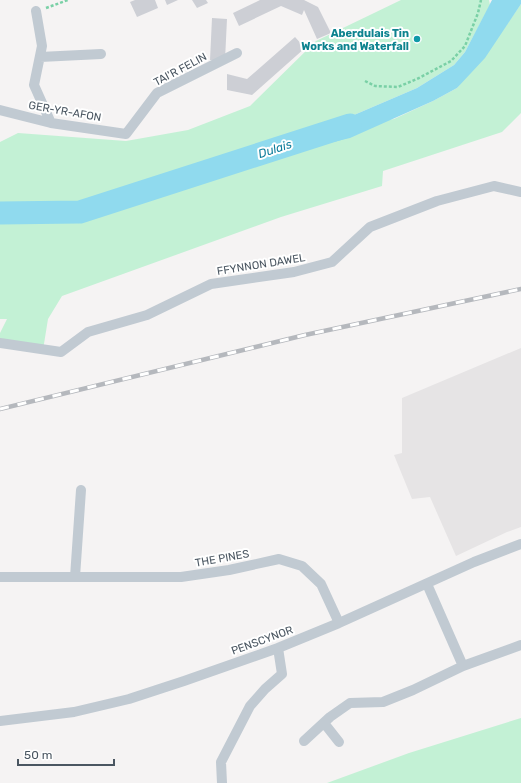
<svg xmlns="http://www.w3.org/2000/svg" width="521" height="783" viewBox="0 0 521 783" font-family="Rubik,sans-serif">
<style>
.education{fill:#e6e4e5}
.green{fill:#c3f1d5}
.water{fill:#90daee}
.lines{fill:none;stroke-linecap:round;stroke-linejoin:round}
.river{stroke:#90daee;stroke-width:23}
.building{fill:#cdcfd5}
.path{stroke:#7ad0a6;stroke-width:2.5;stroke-dasharray:3 2;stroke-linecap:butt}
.minor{stroke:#c1cad2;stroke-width:10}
.rail-casing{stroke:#b5b8bd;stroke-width:4.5}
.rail{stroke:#fff;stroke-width:3;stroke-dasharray:9;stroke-linecap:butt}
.culture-dot{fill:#0f9aa8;stroke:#fff;stroke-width:1.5}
.labels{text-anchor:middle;stroke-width:4;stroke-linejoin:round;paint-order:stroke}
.culture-label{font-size:11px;font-weight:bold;fill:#0d838f;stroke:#fff;text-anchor:end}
.street-label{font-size:11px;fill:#4a5661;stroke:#fff}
.water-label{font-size:12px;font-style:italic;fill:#0c7c9b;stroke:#fff}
</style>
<rect width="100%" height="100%" fill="#f5f3f3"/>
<path class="education" d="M 521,348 L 521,527 L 507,532 L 456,556 L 430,497 L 412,499 L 394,455 L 402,453 L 402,398 Z"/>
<path class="green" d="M 401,0 L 489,0 L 490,5 L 465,52 L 454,65 L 417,88 L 319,130 L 394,119 L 433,101 L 457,88 L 503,30 L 521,4 L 521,113 L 502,132 L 383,171 L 382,186 L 281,217 L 62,296 L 48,319 L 43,350 L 0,343 L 0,333 L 7,319 L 0,319 L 0,142 L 18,133 L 126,141 L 188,130 L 250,106 L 316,41 Z
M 521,718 L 521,783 L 327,783 L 409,753 Z"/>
<path class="water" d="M 492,0 L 521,0 L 521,4 L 485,58 L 457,88 L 433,101 L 350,138 L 325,144 L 319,130 L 417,88 L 454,65 L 465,52 Z"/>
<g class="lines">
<path class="river" d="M 0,213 L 80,212 L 350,125"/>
</g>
<path class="building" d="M 135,0 L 155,0 L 158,8 L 137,17 L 130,2 Z
M 165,0 L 178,0 L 167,5 Z
M 192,0 L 206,0 L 208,3 L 197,8 Z
M 260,0 L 304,0 L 318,7 L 331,33 L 317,39 L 304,10 L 302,15 L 281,6 L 239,26 L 233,13 Z
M 212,18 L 227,19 L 225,60 L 210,60 Z
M 295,37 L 305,48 L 252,95 L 227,90 L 227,74 L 247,79 Z"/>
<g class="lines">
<path class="path" d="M 46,8 L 68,0
M 365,81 L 375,86 L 398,87 L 419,78 L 451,61 L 465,46 L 478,13 L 481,0"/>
<path class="minor" d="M 36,11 L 42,46 L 34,85 L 51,123
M 40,57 L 101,54
M 0,110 L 51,123 L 126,134 L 157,93 L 237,53
M 0,343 L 61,352 L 88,332 L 147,315 L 211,284 L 294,272 L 332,262 L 370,227 L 437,201 L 494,186 L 521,192
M 0,577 L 181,577 L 229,570 L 279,559 L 302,566 L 321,584 L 339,623
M 75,577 L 81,490
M 427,584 L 463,666
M 0,721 L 74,712 L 129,699 L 184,681 L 278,648 L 339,623 L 474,562 L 521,544
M 324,723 L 339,742
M 304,741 L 330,717 L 350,703 L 383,702 L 413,690 L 463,666 L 521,645
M 222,783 L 221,762 L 250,706 L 265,689 L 282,674 L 278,648"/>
<g class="rail-casing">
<path id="rail" d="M 0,409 L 305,335 L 521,289"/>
</g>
<use href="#rail" class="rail"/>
</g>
<circle class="culture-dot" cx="417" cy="39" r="4"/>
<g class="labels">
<g class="culture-label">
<text x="409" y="37">Aberdulais Tin<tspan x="409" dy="13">Works and Waterfall</tspan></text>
</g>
<g class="street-label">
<text transform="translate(180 69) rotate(-28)" y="4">TAI'R FELIN</text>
<text transform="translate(65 111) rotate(10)" y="4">GER-YR-AFON</text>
<text transform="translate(261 264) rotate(-9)" y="4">FFYNNON DAWEL</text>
<text transform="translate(222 558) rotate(-10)" y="4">THE PINES</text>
<text transform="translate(262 640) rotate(-20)" y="4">PENSCYNOR</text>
</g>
<g class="water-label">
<text transform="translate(275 149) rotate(-18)" y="4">Dulais</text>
</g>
</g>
<path d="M18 759v6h96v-6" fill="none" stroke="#4a5661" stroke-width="2"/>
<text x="24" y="759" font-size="12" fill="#4a5661" stroke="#ffffff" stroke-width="3" paint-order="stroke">50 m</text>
</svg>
